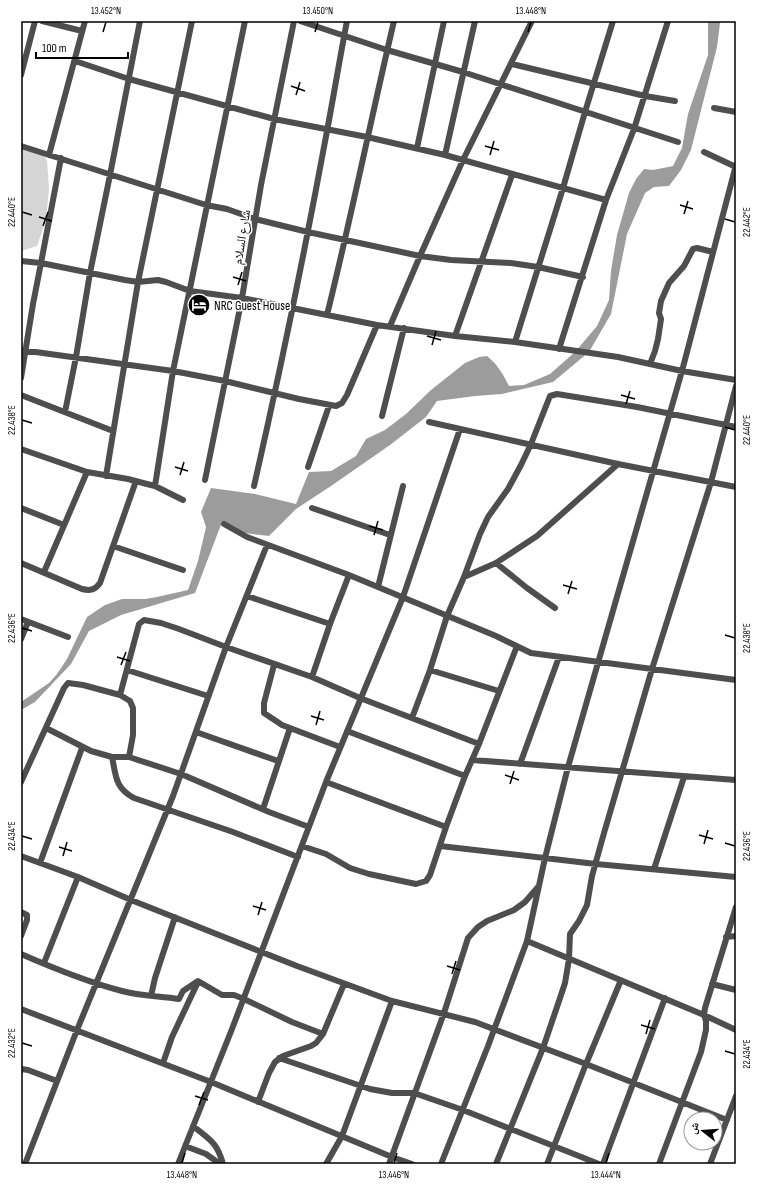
<svg xmlns="http://www.w3.org/2000/svg" width="757" height="1185" viewBox="0 0 757 1185" font-family="'Sofia Sans Condensed','Noto Naskh Arabic',sans-serif">
<style>
.green{fill:#d5d5d5}
.water{fill:#9c9c9c}
.lines{fill:none;stroke-linecap:round;stroke-linejoin:round}
.minor{stroke:#4e4e4e;stroke-width:6}
.ticks{fill:none;stroke:#000;stroke-width:1.5}
.labels{text-anchor:middle;stroke-width:3;stroke-linejoin:round;paint-order:stroke}
.street-label{font-size:13px;fill:#000;stroke:#fff}
.poi-label{font-size:13px;fill:#000;stroke:#fff;text-anchor:start}
.neatline{fill:none;stroke:#000;stroke-width:1.5}
.ticks-label{font-size:10px;text-anchor:middle;fill:#000}
</style>
<rect width="100%" height="100%" fill="#fff"/>
<path class="green" d="M 21,148 L 43,155 L 47,160 L 49,189 L 46,220 L 37,246 L 21,251 Z"/>
<path class="water" d="M 708,21 L 720,21 L 720,23 L 717,47 L 691,150 L 681,170 L 669,186 L 654,187 L 645,193 L 627,234 L 611,314 L 589,352 L 553,382 L 502,394 L 475,396 L 437,401 L 426,417 L 390,445 L 331,486 L 296,509 L 269,536 L 245,533 L 222,522 L 195,593 L 121,615 L 89,631 L 71,664 L 35,702 L 21,710 L 21,702 L 49,683 L 57,674 L 67,659 L 87,617 L 105,605 L 122,599 L 145,599 L 157,597 L 188,590 L 198,561 L 206,527 L 201,512 L 211,488 L 255,494 L 296,504 L 309,472 L 331,471 L 356,456 L 366,439 L 385,430 L 406,414 L 431,390 L 465,363 L 479,357 L 487,356 C 498,365 503,374 509,386 L 524,385 L 550,374 L 575,352 L 597,326 L 609,300 L 611,271 L 617,235 L 629,193 L 636,179 L 644,169 L 653,170 L 673,166 L 682,148 L 688,114 L 708,55 Z"/>
<g class="lines">
<path class="minor" d="M 42,21 L 82,31
M 300,21 L 387,50 L 463,72 L 678,142
M 75,61 L 129,79 L 274,119 L 367,137 L 445,155 L 606,200
M 512,64 L 645,96 L 675,101
M 21,75 L 35,21
M 714,108 L 736,112
M 21,146 L 206,205 L 227,209 L 255,219 L 308,232 L 420,256 L 451,260 L 511,263 L 538,267 L 583,277
M 417,148 L 444,21
M 704,152 L 736,167
M 49,155 L 85,21
M 445,155 L 475,21
M 61,158 L 41,263 L 125,280 L 138,282 L 158,280 L 166,282 L 190,291 L 242,298 L 377,325 L 455,336 L 515,342 L 618,357 L 682,371 L 736,380
M 21,261 L 41,263 L 33,304 L 21,378
M 327,315 C 351,218 371,119 394,21
M 390,326 L 420,256 L 463,160 L 532,21
M 455,336 L 512,175
M 515,342 L 563,188 L 585,112 L 613,21
M 559,349 L 606,200 L 634,129 L 668,21
M 21,350 L 173,371 L 225,381 L 299,399 L 336,406 L 342,403 L 347,395 L 377,325
M 650,364 L 655,351 L 658,339 L 661,319 L 659,313 L 661,301 L 669,283 L 684,266 L 693,249 L 697,248 L 713,252
M 21,395 L 113,431
M 65,412 L 76,357 L 90,273 L 110,175 L 140,21
M 382,416 L 404,328
M 429,422 L 618,464 L 736,487
M 21,449 L 87,472 L 128,479 L 143,483 L 155,486 L 183,500
M 308,467 L 329,406
M 106,476 L 138,282 L 192,21
M 205,480 L 242,298 L 261,185 L 294,21
M 155,486 L 173,371 L 245,21
M 254,486 C 281,368 305,250 327,131 C 334,94 340,57 347,21
M 21,508 L 64,525
M 312,508 L 390,535
M 224,524 L 247,537 L 349,575 L 496,636 L 531,653 L 736,680
M 113,546 L 183,570
M 21,563 L 82,589 C 90,591 95,590 100,583 L 136,481
M 496,563 L 527,588 L 555,608
M 44,572 L 87,472
M 464,577 L 496,563 L 537,536 L 618,464
M 378,587 L 403,486
M 247,596 L 330,624 L 312,677
M 21,619 L 68,637
M 330,624 L 349,575
M 21,639 L 28,622
M 274,665 L 264,703 L 264,713 L 282,725 L 340,747
M 127,670 L 208,696
M 430,670 L 499,691
M 120,695 L 139,624 L 144,620 L 161,623 L 179,629 L 226,647 L 312,677 L 360,698 L 479,744
M 412,718 L 430,670 L 447,616 L 464,577 L 480,534 L 488,517 L 508,489 L 521,465 L 531,444 L 550,396 L 557,394 L 637,407 L 736,427
M 46,728 L 91,751 L 112,757 L 129,757
M 347,731 L 465,776
M 196,732 L 278,761
M 112,757 C 116,776 115,788 134,798 L 233,832 L 298,857
M 472,760 L 736,780
M 520,764 L 559,657
M 21,782 L 64,688 L 68,683 L 83,685 L 120,695 L 130,701 L 133,708 L 133,735 L 129,757 L 181,774 L 269,812 L 309,827
M 326,782 L 446,827
M 263,809 L 290,728
M 302,846 L 326,854 L 350,868 L 369,874 L 416,884 L 426,881 L 430,875 L 446,827 L 465,776 L 479,744 L 517,646
M 440,846 L 596,864 L 736,877
M 21,856 L 78,877 L 131,900 L 297,966 L 392,1001 L 475,1022 L 586,1064 L 727,1120
M 40,863 L 82,748
M 654,869 L 684,777
M 21,912 L 27,915 L 27,920 L 21,936
M 726,937 L 736,936
M 527,941 L 704,1015 L 736,1030
M 21,954 C 53,968 87,982 122,991 C 140,996 160,996 179,999 L 183,991 L 198,981 L 222,995 L 234,995 L 244,999 L 292,1022 L 323,1034
M 44,963 L 78,877
M 712,984 L 736,990
M 151,996 L 155,978 L 175,917
M 21,1009 L 211,1082 L 392,1157 L 412,1164
M 279,1058 L 370,1089 L 392,1093 L 414,1093 L 463,1110 L 599,1164
M 163,1063 L 172,1037 L 198,982
M 21,1069 L 28,1070 L 57,1081
M 258,1102 L 269,1073 L 275,1062 L 283,1056 L 311,1046 L 316,1043 L 323,1034 L 344,984
M 193,1126 C 210,1140 217,1142 223,1164
M 185,1146 L 206,1154 L 220,1164
M 25,1164 L 77,1030 L 173,796 L 226,647 L 267,545
M 178,1164 L 232,1029 L 326,782 L 403,597 L 460,429
M 326,1164 L 342,1136 L 392,1001
M 389,1164 L 444,1013 L 468,938 L 478,927 L 487,921 L 514,910 L 525,902 L 538,887
M 441,1164 L 488,1046 L 527,941 L 545,858 L 568,767 L 682,371 L 736,165
M 496,1164 L 543,1048 L 558,1004 L 565,983 L 569,959 L 570,934 L 579,921 L 587,905 L 592,876 L 604,833 L 652,669 L 711,482 L 736,386
M 547,1164 L 586,1064 L 621,980
M 603,1164 L 665,998
M 659,1164 L 701,1052 L 706,1030 L 706,1021 L 704,1015 L 705,1008 L 736,907
M 710,1164 L 736,1096"/>
</g>
<path class="ticks" d="M 103,32 L 106,22M 315,32 L 318,22M 528,32 L 531,22M 291,86 L 305,91M 296,95 L 300,82M 485,146 L 499,150M 490,155 L 494,141M 680,205 L 693,209M 22,212 L 32,215M 684,214 L 688,201M 39,217 L 52,221M 725,219 L 735,222M 43,226 L 48,212M 233,277 L 246,281M 238,285 L 242,272M 427,336 L 441,340M 432,345 L 436,331M 621,395 L 635,399M 626,404 L 630,391M 22,420 L 32,423M 725,427 L 735,430M 175,467 L 188,471M 180,475 L 184,462M 369,526 L 383,530M 374,535 L 378,521M 563,585 L 577,589M 568,594 L 572,581M 22,628 L 32,631M 725,635 L 735,638M 117,657 L 130,661M 121,665 L 126,652M 311,716 L 324,720M 316,725 L 320,711M 505,775 L 519,780M 510,784 L 514,771M 699,835 L 713,839M 22,836 L 32,839M 725,843 L 735,846M 704,844 L 708,830M 59,847 L 72,851M 63,856 L 67,842M 253,906 L 266,910M 258,915 L 262,902M 447,966 L 460,970M 452,974 L 456,961M 641,1025 L 655,1029M 646,1034 L 650,1020M 22,1043 L 32,1046M 725,1051 L 735,1054M 195,1096 L 208,1100M 199,1105 L 204,1092M 182,1163 L 185,1153M 394,1163 L 397,1153M 606,1163 L 609,1153"/>
<defs>
<g id="hotel-disc" transform="scale(1.15)"><circle r="9.5" fill="#000" stroke="#fff"/><path d="M-6-4.5h1.5V1H6V5H4.5V3h-9V5H-6ZM-4 0a1.8 1.8 0 1 1 3.6 0ZM.5 0V-2.5h3Q6-2.5 6 0Z" fill="#fff"/></g>
</defs>
<g fill-rule="evenodd">
<use href="#hotel-disc" x="199" y="305"/>
</g>
<g class="labels">
<g class="street-label">
<text transform="translate(241 237) rotate(-81)" y="5">شارع السلام</text>
</g>
<g class="poi-label">
<text x="214" y="310">NRC Guest House</text>
</g>
</g>
<rect width="757" height="1185" fill="none" stroke="#ffffff" stroke-width="44"/>
<g transform="translate(703 1131) rotate(287)"><circle r="19" fill="#ffffff" stroke="#999999"/>
<path d="M0-3L7 15L0 10L-7 15Z" fill="#000000"/>
<text y="-6" font-size="11" font-weight="bold" text-anchor="middle" fill="#000000">ش</text>
</g>
<path d="M36 52v6h92v-6" fill="none" stroke="#000000" stroke-width="2"/>
<text x="42" y="52" font-size="12" fill="#000000" stroke="#ffffff" stroke-width="3" paint-order="stroke">100 m</text>
<rect x="22" y="22" width="713" height="1141" class="neatline"/>
<g class="ticks-label">
<text x="106" y="14">13.452°N</text>
<text x="318" y="14">13.450°N</text>
<text x="531" y="14">13.448°N</text>
<text transform="translate(11 212) rotate(-90)" y="4">22.440°E</text>
<text transform="translate(746 222) rotate(-90)" y="4">22.442°E</text>
<text transform="translate(11 420) rotate(-90)" y="4">22.438°E</text>
<text transform="translate(746 430) rotate(-90)" y="4">22.440°E</text>
<text transform="translate(11 628) rotate(-90)" y="4">22.436°E</text>
<text transform="translate(746 638) rotate(-90)" y="4">22.438°E</text>
<text transform="translate(11 836) rotate(-90)" y="4">22.434°E</text>
<text transform="translate(746 846) rotate(-90)" y="4">22.436°E</text>
<text transform="translate(11 1043) rotate(-90)" y="4">22.432°E</text>
<text transform="translate(746 1054) rotate(-90)" y="4">22.434°E</text>
<text x="182" y="1178">13.448°N</text>
<text x="394" y="1178">13.446°N</text>
<text x="606" y="1178">13.444°N</text>
</g>
</svg>
